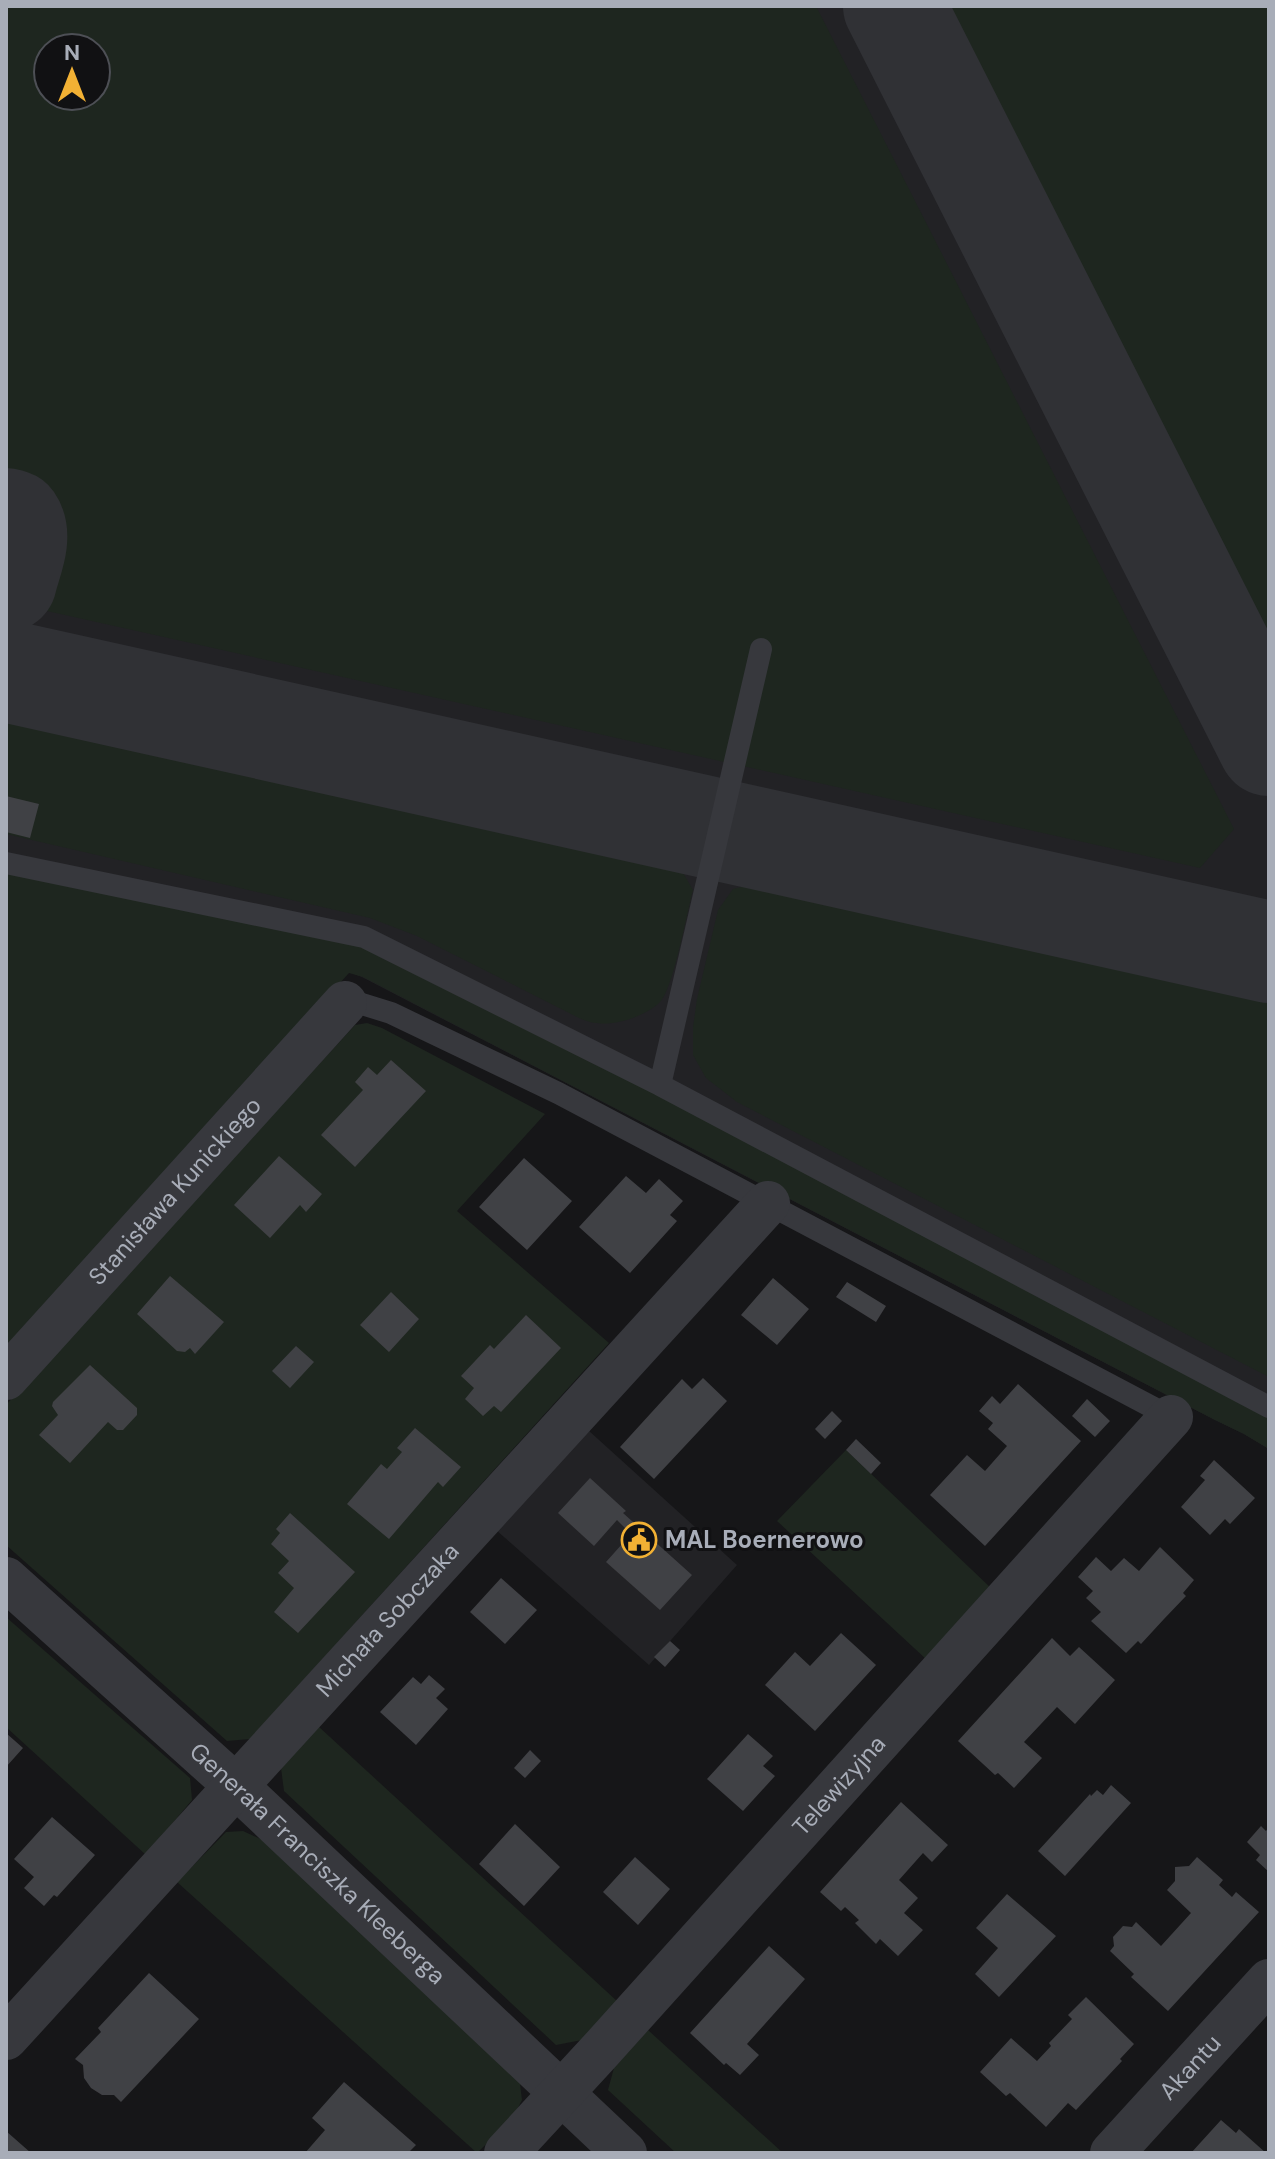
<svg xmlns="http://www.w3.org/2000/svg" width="1275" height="2159" viewBox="0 0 1275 2159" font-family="'DM Sans',sans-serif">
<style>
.built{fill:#222225;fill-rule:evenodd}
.green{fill:#1e261f;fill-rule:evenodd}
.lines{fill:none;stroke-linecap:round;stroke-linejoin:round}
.taxiway{stroke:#303135;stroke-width:102}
.building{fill:#404145}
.lane{stroke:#37383d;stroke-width:22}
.street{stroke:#37383d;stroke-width:44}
.labels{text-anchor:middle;stroke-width:6;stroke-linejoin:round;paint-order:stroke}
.street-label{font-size:24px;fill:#a8adb8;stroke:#111113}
.poi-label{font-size:24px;font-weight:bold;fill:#a8adb8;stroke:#111113;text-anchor:start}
</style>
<rect width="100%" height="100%" fill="#161618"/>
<path class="built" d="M 6,6 L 1269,6 L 1269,1449 L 1244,1434 L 1215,1420 L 362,977 L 349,972 L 6,902 ZM 48,48 L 96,48 L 96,96 L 48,96 Z
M 588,1430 L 737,1565 L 649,1665 L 496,1530 Z"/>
<path class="green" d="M 6,6 L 816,6 L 1234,829 L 1200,868 L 47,611 L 34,587 L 50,512 L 6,501 ZM 48,48 L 96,48 L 96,96 L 48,96 Z
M 947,6 L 1269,6 L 1269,647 Z
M 6,722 L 682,871 L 693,890 C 687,912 673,990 660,1002 C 646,1016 615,1026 597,1023 C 591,1023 584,1020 579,1018 L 417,936 L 370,918 L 6,834 Z
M 6,869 L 380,951 L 1269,1413 L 1269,1449 L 1244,1434 L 1215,1420 L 363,977 L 349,973 L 6,1350 Z
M 753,884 L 1260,999 L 1269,1005 L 1269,1377 L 737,1102 L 706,1078 L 693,1055 L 693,1027 L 697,999 L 718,910 L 733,889 Z
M 367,1023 L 382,1028 L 545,1114 L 457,1211 L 609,1343 L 250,1739 L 227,1741 L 6,1545 L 6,1405 L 355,1025 Z
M 846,1450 L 992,1589 L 927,1660 L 777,1521 Z
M 6,1617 L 190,1778 L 192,1800 L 146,1855 L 6,1727 Z
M 318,1726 L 618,2002 L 582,2040 L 556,2045 L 284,1791 L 281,1768 Z
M 243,1831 L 265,1841 L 519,2076 L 522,2100 L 512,2119 L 477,2153 L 177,1882 L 226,1832 Z
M 648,2030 L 783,2153 L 676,2153 L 608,2090 L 614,2068 Z"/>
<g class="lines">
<path class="taxiway" d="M 894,6 L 1269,745
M 6,519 L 12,521 C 23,537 10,563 6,581
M 6,671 L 1269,952"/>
</g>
<path class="building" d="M 6,796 L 39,804 L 30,838 L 6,832 Z
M 391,1060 L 426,1091 L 355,1167 L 321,1135 L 363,1090 L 355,1082 L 368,1067 L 377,1075 Z
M 279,1156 L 322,1194 L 306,1212 L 300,1205 L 270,1238 L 234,1205 Z
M 524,1158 L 572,1201 L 527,1250 L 479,1207 Z
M 626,1176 L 646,1193 L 659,1179 L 683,1201 L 670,1215 L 677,1221 L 630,1273 L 579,1227 Z
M 170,1276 L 224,1322 L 195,1354 L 190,1348 L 185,1352 L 177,1351 L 137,1314 Z
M 773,1278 L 809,1309 L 777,1345 L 741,1315 Z
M 847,1282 L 886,1306 L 876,1322 L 836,1297 Z
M 391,1292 L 419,1319 L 389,1352 L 360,1325 Z
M 526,1315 L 561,1348 L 501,1412 L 494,1406 L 483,1416 L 465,1399 L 474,1388 L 461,1376 L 490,1345 L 494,1349 Z
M 296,1346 L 314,1362 L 290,1388 L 272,1371 Z
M 90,1365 L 137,1408 L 137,1415 L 123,1430 L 117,1430 L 108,1422 L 70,1463 L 39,1435 L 58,1415 L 52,1406 L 53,1402 Z
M 703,1378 L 727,1401 L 654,1479 L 620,1447 L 682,1379 L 692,1389 Z
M 1018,1384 L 1081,1441 L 985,1546 L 930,1495 L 967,1455 L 985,1471 L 1007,1446 L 988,1429 L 993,1423 L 979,1411 L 992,1396 L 1000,1404 Z
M 1087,1399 L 1110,1421 L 1095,1437 L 1072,1416 Z
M 832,1411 L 842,1421 L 825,1439 L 815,1429 Z
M 415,1428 L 461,1467 L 443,1487 L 438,1482 L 389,1539 L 347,1504 L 381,1464 L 387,1469 L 402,1452 L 397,1448 Z
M 856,1439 L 881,1463 L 871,1474 L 846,1450 Z
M 1214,1460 L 1255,1498 L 1230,1524 L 1225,1519 L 1210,1535 L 1181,1507 L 1205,1480 L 1200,1476 Z
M 590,1478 L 626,1511 L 623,1513 L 692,1575 L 660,1610 L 606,1562 L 631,1534 L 617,1520 L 594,1546 L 558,1513 Z
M 290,1513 L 355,1572 L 298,1633 L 274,1612 L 294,1588 L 278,1573 L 289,1561 L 271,1544 L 280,1533 L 276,1529 Z
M 1160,1547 L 1194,1580 L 1183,1593 L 1186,1596 L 1164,1619 L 1141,1644 L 1138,1641 L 1126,1653 L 1091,1621 L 1101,1612 L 1086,1598 L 1093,1591 L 1078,1577 L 1096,1557 L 1111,1571 L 1124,1558 L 1139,1571 Z
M 501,1578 L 537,1610 L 505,1644 L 470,1612 Z
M 841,1633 L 876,1665 L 815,1731 L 765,1685 L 795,1652 L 810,1666 Z
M 1052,1638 L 1070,1656 L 1079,1647 L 1115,1680 L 1075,1724 L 1057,1707 L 1024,1742 L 1042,1758 L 1014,1788 L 998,1773 L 995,1775 L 958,1741 Z
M 670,1641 L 680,1650 L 665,1667 L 654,1657 Z
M 429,1675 L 445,1689 L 436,1698 L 448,1709 L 416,1745 L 380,1712 L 413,1677 L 421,1684 Z
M 6,1733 L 23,1748 L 6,1767 Z
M 748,1734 L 773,1756 L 763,1766 L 775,1776 L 743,1811 L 707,1779 Z
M 530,1750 L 541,1761 L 525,1778 L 514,1768 Z
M 1111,1785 L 1131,1803 L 1065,1876 L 1038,1851 L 1090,1794 L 1091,1796 L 1097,1790 L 1103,1795 Z
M 901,1802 L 948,1845 L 932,1862 L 923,1853 L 899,1880 L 918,1898 L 904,1913 L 923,1930 L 898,1956 L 880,1939 L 876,1944 L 855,1923 L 859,1920 L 845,1907 L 841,1911 L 820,1892 Z
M 52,1817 L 95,1855 L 57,1897 L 54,1895 L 44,1906 L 24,1888 L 34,1877 L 14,1859 Z
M 515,1824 L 560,1867 L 524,1906 L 479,1864 Z
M 1261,1826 L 1266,1831 L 1269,1827 L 1269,1872 L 1256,1860 L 1260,1855 L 1247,1842 Z
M 635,1857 L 670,1889 L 638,1925 L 603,1892 Z
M 1197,1857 L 1223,1880 L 1219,1885 L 1232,1897 L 1236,1892 L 1259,1912 L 1168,2011 L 1131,1977 L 1134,1974 L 1110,1951 L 1114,1946 L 1113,1937 L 1123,1926 L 1132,1927 L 1136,1922 L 1161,1946 L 1191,1913 L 1167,1890 L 1175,1881 L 1175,1867 L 1189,1866 Z
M 1007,1894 L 1056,1936 L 999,1997 L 975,1974 L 998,1948 L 976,1928 Z
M 769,1946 L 805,1979 L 747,2044 L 759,2055 L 740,2075 L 726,2063 L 724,2065 L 690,2033 Z
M 149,1973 L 199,2019 L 121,2102 L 114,2095 L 102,2095 L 91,2088 L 84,2078 L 83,2065 L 75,2059 L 101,2032 L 98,2028 Z
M 1086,1997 L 1134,2044 L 1120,2059 L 1122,2061 L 1076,2110 L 1068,2103 L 1046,2127 L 1010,2093 L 1006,2096 L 980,2072 L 1011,2038 L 1037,2061 L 1051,2046 L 1049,2043 L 1072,2019 L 1068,2015 Z
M 344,2082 L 416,2145 L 408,2153 L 305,2153 L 325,2130 L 312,2118 Z
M 1221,2120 L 1236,2133 L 1239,2129 L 1266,2153 L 1191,2153 Z
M 6,2131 L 31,2153 L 6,2153 Z"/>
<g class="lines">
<path class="lane" d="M 6,863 L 364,937 L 660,1085 L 1269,1407
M 345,1003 L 362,1004 L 391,1013 L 558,1093 L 1171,1417
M 660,1085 L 761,649"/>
<g class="street">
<path id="s1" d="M 6,1378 L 345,1003"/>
<path id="s2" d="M 6,1579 L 236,1786 L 625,2153"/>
<path id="s3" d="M 6,2038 L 768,1203"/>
<path id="s4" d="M 506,2153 L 600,2051 L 1171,1417"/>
<path id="s5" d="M 1112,2153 L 1269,1981"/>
</g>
</g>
<defs>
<g id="civic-ring" transform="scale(1.8)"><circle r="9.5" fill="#111113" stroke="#f2b134" stroke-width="1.5"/><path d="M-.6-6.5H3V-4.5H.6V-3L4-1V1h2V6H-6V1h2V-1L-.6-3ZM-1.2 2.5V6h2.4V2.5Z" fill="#f2b134"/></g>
</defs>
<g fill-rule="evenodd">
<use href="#civic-ring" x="639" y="1540"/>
</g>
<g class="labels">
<g class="street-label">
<text dy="8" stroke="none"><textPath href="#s1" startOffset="252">Stanisława Kunickiego</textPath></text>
<text dy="8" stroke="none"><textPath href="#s3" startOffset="566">Michała Sobczaka</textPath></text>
<text dy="8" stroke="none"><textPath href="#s4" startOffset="496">Telewizyjna</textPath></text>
<text dy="8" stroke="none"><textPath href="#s2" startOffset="422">Generała Franciszka Kleeberga</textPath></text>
<text dy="8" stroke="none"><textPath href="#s5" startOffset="116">Akantu</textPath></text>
</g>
<g class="poi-label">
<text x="665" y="1548">MAL Boernerowo</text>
</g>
</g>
<rect width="1275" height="2159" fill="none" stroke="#a8adb8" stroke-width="16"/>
<g transform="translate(72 72)"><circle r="38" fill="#111113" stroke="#4d4f55" stroke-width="2"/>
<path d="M0-6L14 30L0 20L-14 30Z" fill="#f2b134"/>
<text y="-12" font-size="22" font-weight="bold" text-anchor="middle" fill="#a8adb8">N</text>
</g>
</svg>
